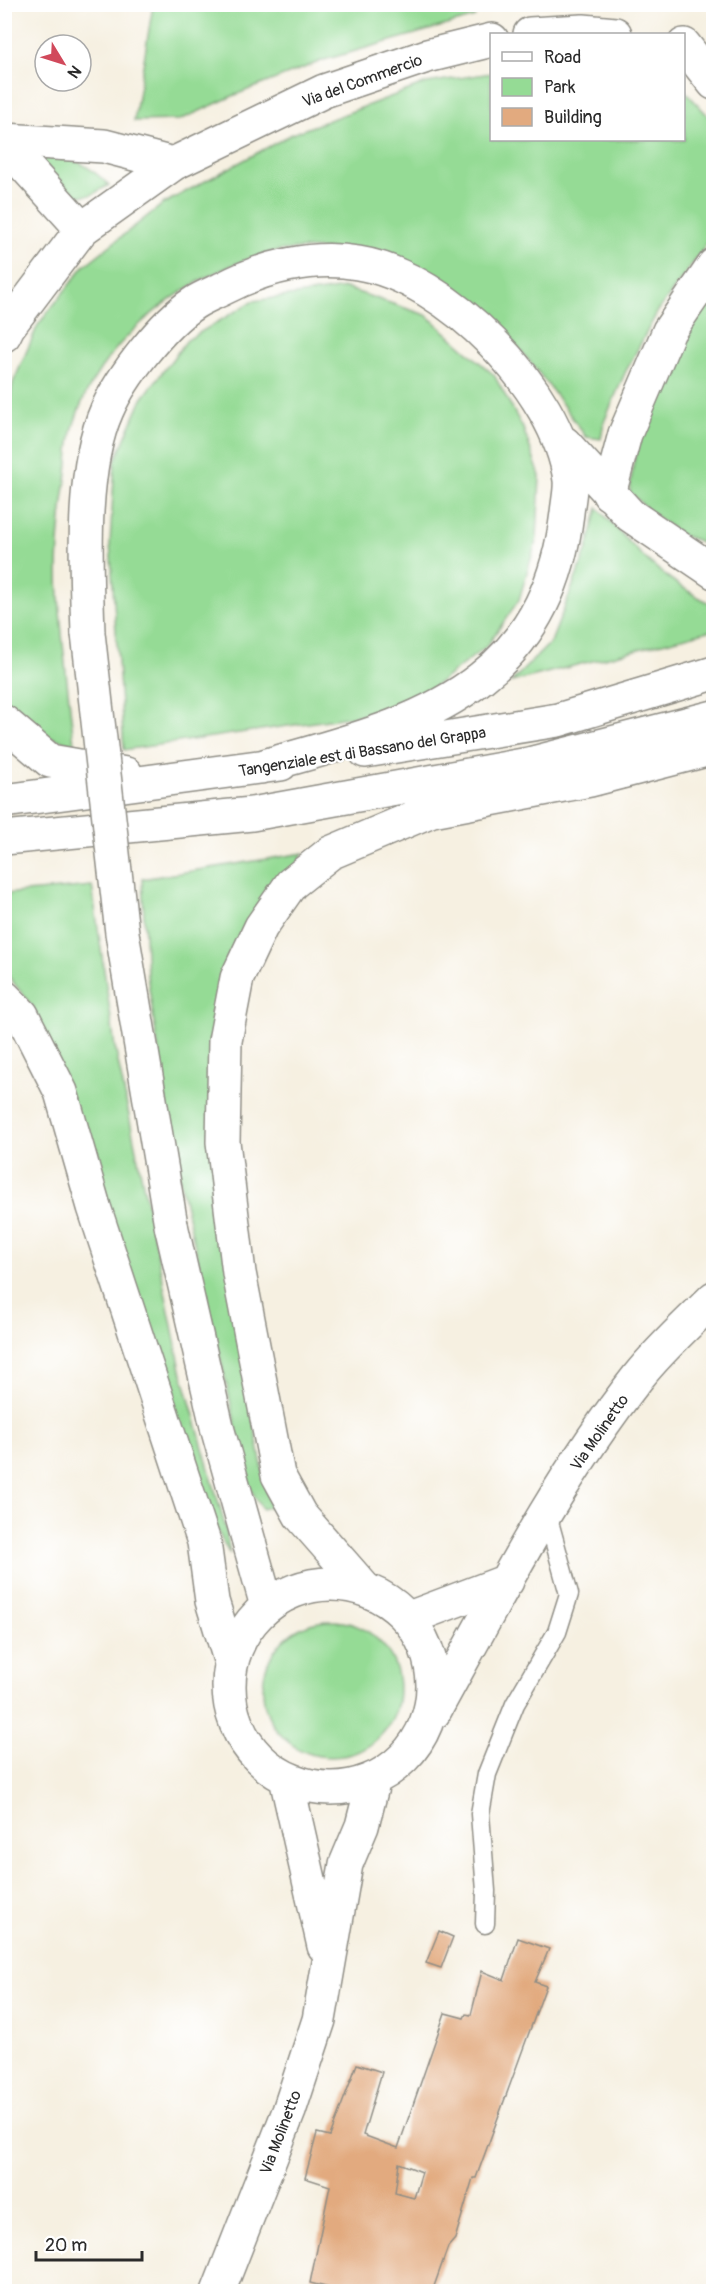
<svg xmlns="http://www.w3.org/2000/svg" width="718" height="2296" viewBox="0 0 718 2296" font-family="Pangolin,sans-serif">
<style>
.green{fill:#95db95;stroke:#608360;stroke-width:1.5}
.building{fill:#e2aa7f;fill-rule:evenodd}
.lines{fill:none;stroke-linecap:round;stroke-linejoin:round}
.lane-casing{stroke:#908e86;stroke-width:21}
.street-casing{stroke:#908e86;stroke-width:36}
.secondary-casing{stroke:#908e86;stroke-width:36}
.highway-casing{stroke:#908e86;stroke-width:36}
.lane{stroke:#fff;stroke-width:18}
.street{stroke:#fff;stroke-width:33}
.secondary{stroke:#fff;stroke-width:33}
.highway{stroke:#fff;stroke-width:33}
.highway-bridge-casing{stroke:#908e86;stroke-width:36;stroke-linecap:butt}
.highway-bridge{stroke:#fff;stroke-width:33}
.labels{text-anchor:middle;stroke-width:4.5;stroke-linejoin:round;paint-order:stroke}
.street-label{font-size:16px;fill:#2b2b2b;stroke:#fff}
</style>
<rect width="100%" height="100%" fill="#fff"/>
<filter id="ink" filterUnits="userSpaceOnUse"><feTurbulence type="fractalNoise" baseFrequency=".0167" numOctaves="2"/><feDisplacementMap in="SourceGraphic" scale="12" xChannelSelector="R" yChannelSelector="G"/><feConvolveMatrix kernelMatrix="1 2 1 2 8 2 1 2 1" color-interpolation-filters="sRGB"/></filter>
<filter id="wash" filterUnits="userSpaceOnUse"><feTurbulence type="fractalNoise" baseFrequency=".008" numOctaves="4" result="noise"/><feDisplacementMap in="SourceGraphic" scale="24" xChannelSelector="R" yChannelSelector="G"/><feGaussianBlur stdDeviation="1.35" result="paint"/><feColorMatrix in="noise" values="0 0 0 0 0 0 0 0 0 0 0 0 0 0 0 0 0 1.4 0 .05"/><feComposite in="paint" operator="in"/></filter>
<g filter="url(#wash)">
<rect width="100%" height="100%" fill="#f6f0e1"/>
<path class="green" d="M 153,5 L 153,4 L 477,5 L 475,17 L 324,60 L 235,95 L 180,120 L 134,121 Z
M 491,73 L 492,140 L 684,140 L 684,90 L 713,121 L 713,230 L 704,248 L 658,311 L 625,373 L 604,422 L 601,439 L 586,437 C 539,372 495,307 422,269 C 384,249 298,242 257,256 C 180,281 98,343 74,424 C 69,439 69,457 67,473 C 61,509 56,560 59,596 C 62,646 69,695 74,744 C 42,736 22,730 5,702 L 5,429 L 13,383 L 38,325 L 84,266 L 163,204 L 292,134 L 427,83 Z
M 36,157 C 73,158 81,158 109,185 L 91,195 L 76,196 Z
M 345,288 L 426,315 L 494,375 L 523,428 L 540,476 L 537,538 L 519,600 L 487,646 L 432,688 L 369,714 L 124,750 L 110,543 L 115,461 L 142,399 L 187,340 L 253,301 Z
M 713,288 L 713,546 L 681,535 L 649,511 L 630,492 C 635,415 674,352 713,288 Z
M 598,508 C 636,551 661,579 713,605 L 713,630 L 511,682 L 551,642 L 587,549 Z
M 304,853 L 225,980 L 248,1394 L 270,1507 L 262,1509 L 250,1488 L 175,1159 L 147,975 L 142,879 Z
M 92,886 L 115,1047 L 181,1370 L 226,1529 L 230,1555 L 205,1507 L 33,1007 L 5,972 L 4,894 Z
M263 1689a68 68 0 1 1 136 0a68 68 0 1 1-136 0Z"/>
<g id="blocks">
<path class="building" d="M 439,1931 L 453,1937 L 441,1968 L 426,1963 Z
M 518,1938 L 549,1949 L 535,1982 L 546,1986 L 476,2178 L 473,2178 L 455,2239 L 448,2247 L 432,2292 L 345,2292 L 310,2283 L 330,2186 L 305,2178 L 317,2133 L 330,2136 L 357,2064 L 382,2072 L 363,2135 L 398,2148 L 445,2013 L 464,2018 L 466,2014 L 471,2015 L 482,1971 L 504,1980 ZM 399,2163 L 422,2172 L 414,2198 L 395,2193 Z"/>
</g>
</g>
<g filter="url(#ink)">
<use href="#blocks" fill-opacity="0" stroke="#908e86" stroke-width="1.5"/>
<g class="lines">
<g class="lane-casing">
<path id="lane" d="M 485,1924 L 486,1891 L 480,1814 L 487,1774 L 515,1704 L 557,1632 L 569,1594 L 546,1511"/>
</g>
<g class="street-casing">
<path id="street" d="M 530,34 L 583,31 L 615,34
M 684,45 L 714,83
M 4,140 L 104,146 L 173,164
M 4,143 L 82,229 L 173,164 L 324,91 L 427,56 L 492,40
M 609,494 L 625,434 L 669,331 L 714,265"/>
</g>
<g class="secondary-casing">
<path id="secondary" d="M229 1686a102 102 0 1 1 204 0a102 102 0 1 1-204 0Z
M 409,1618 L 507,1581
M 434,1712 C 497,1598 557,1480 638,1377 C 660,1349 688,1324 714,1298
M 286,1778 L 324,1946
M 218,2292 L 289,2111 L 319,2020 L 346,1864 L 362,1826 L 374,1779"/>
</g>
<g class="highway-casing">
<path id="highway" d="M 4,335 L 8,327 L 82,229
M 564,443 L 630,515 L 714,572
M 88,633 C 86,568 80,470 107,410 C 122,376 163,323 194,303 C 203,297 214,293 224,288 C 264,267 313,255 358,263 C 447,277 558,390 570,480 C 571,490 568,502 567,513 C 559,579 535,636 481,678 C 419,727 335,745 261,767
M 4,722 L 50,761 L 126,774
M 365,751 L 558,720 L 714,673
M 4,801 L 281,764
M 4,838 L 252,814 L 529,764 L 714,717
M 4,997 L 22,1015 L 61,1092 L 94,1207 L 204,1542 L 212,1601 L 231,1663
M 171,1225 L 218,1431 L 267,1606
M 364,1588 L 300,1515 L 278,1475 L 239,1273 L 223,1142 L 225,1041 L 237,978 L 261,927 L 291,884 L 330,853 L 432,810 L 590,780 L 714,748"/>
</g>
<use href="#lane" class="lane"/>
<use href="#street" class="street"/>
<use href="#secondary" class="secondary"/>
<use href="#highway" class="highway"/>
<g class="highway-bridge-casing">
<path id="highway-bridge" d="M 88,633 L 122,933 L 171,1225"/>
</g>
<use href="#highway-bridge" class="highway-bridge"/>
</g>
</g>
<g class="labels">
<g class="street-label">
<text transform="translate(362 80) rotate(-20)" y="6">Via del Commercio</text>
<text transform="translate(362 751) rotate(-9)" y="6">Tangenziale est di Bassano del Grappa</text>
<text transform="translate(599 1432) rotate(-55)" y="6">Via Molinetto</text>
<text transform="translate(280 2132) rotate(-69)" y="6">Via Molinetto</text>
</g>
</g>
<rect width="718" height="2296" fill="none" stroke="#fff" stroke-width="24"/>
<rect x="490" y="33" width="195" height="108" fill="#ffffff" stroke="#aaaaaa" stroke-width="1.5"/>
<rect x="502" y="52" width="30" height="9" fill="#ffffff" stroke="#aaaaaa" stroke-width="1.5"/>
<text x="544" y="63" font-size="18" fill="#2b2b2b">Road</text>
<rect x="502" y="78" width="30" height="18" fill="#95db95" stroke="#aaaaaa" stroke-width="1.5"/>
<text x="544" y="93" font-size="18" fill="#2b2b2b">Park</text>
<rect x="502" y="108" width="30" height="18" fill="#e2aa7f" stroke="#aaaaaa" stroke-width="1.5"/>
<text x="544" y="123" font-size="18" fill="#2b2b2b">Building</text>
<g transform="translate(63 63) rotate(128)"><circle r="28" fill="#ffffff" stroke="#aaaaaa" stroke-width="1.5"/>
<path d="M0-4.5L10 22L0 15L-10 22Z" fill="#d1495b"/>
<text y="-9" font-size="16" font-weight="bold" text-anchor="middle" fill="#2b2b2b">N</text>
</g>
<path d="M36 2251v9h106v-9" fill="none" stroke="#2b2b2b" stroke-width="3"/>
<text x="45" y="2251" font-size="18" fill="#2b2b2b" stroke="#ffffff" stroke-width="4.5" paint-order="stroke">20 m</text>
</svg>
